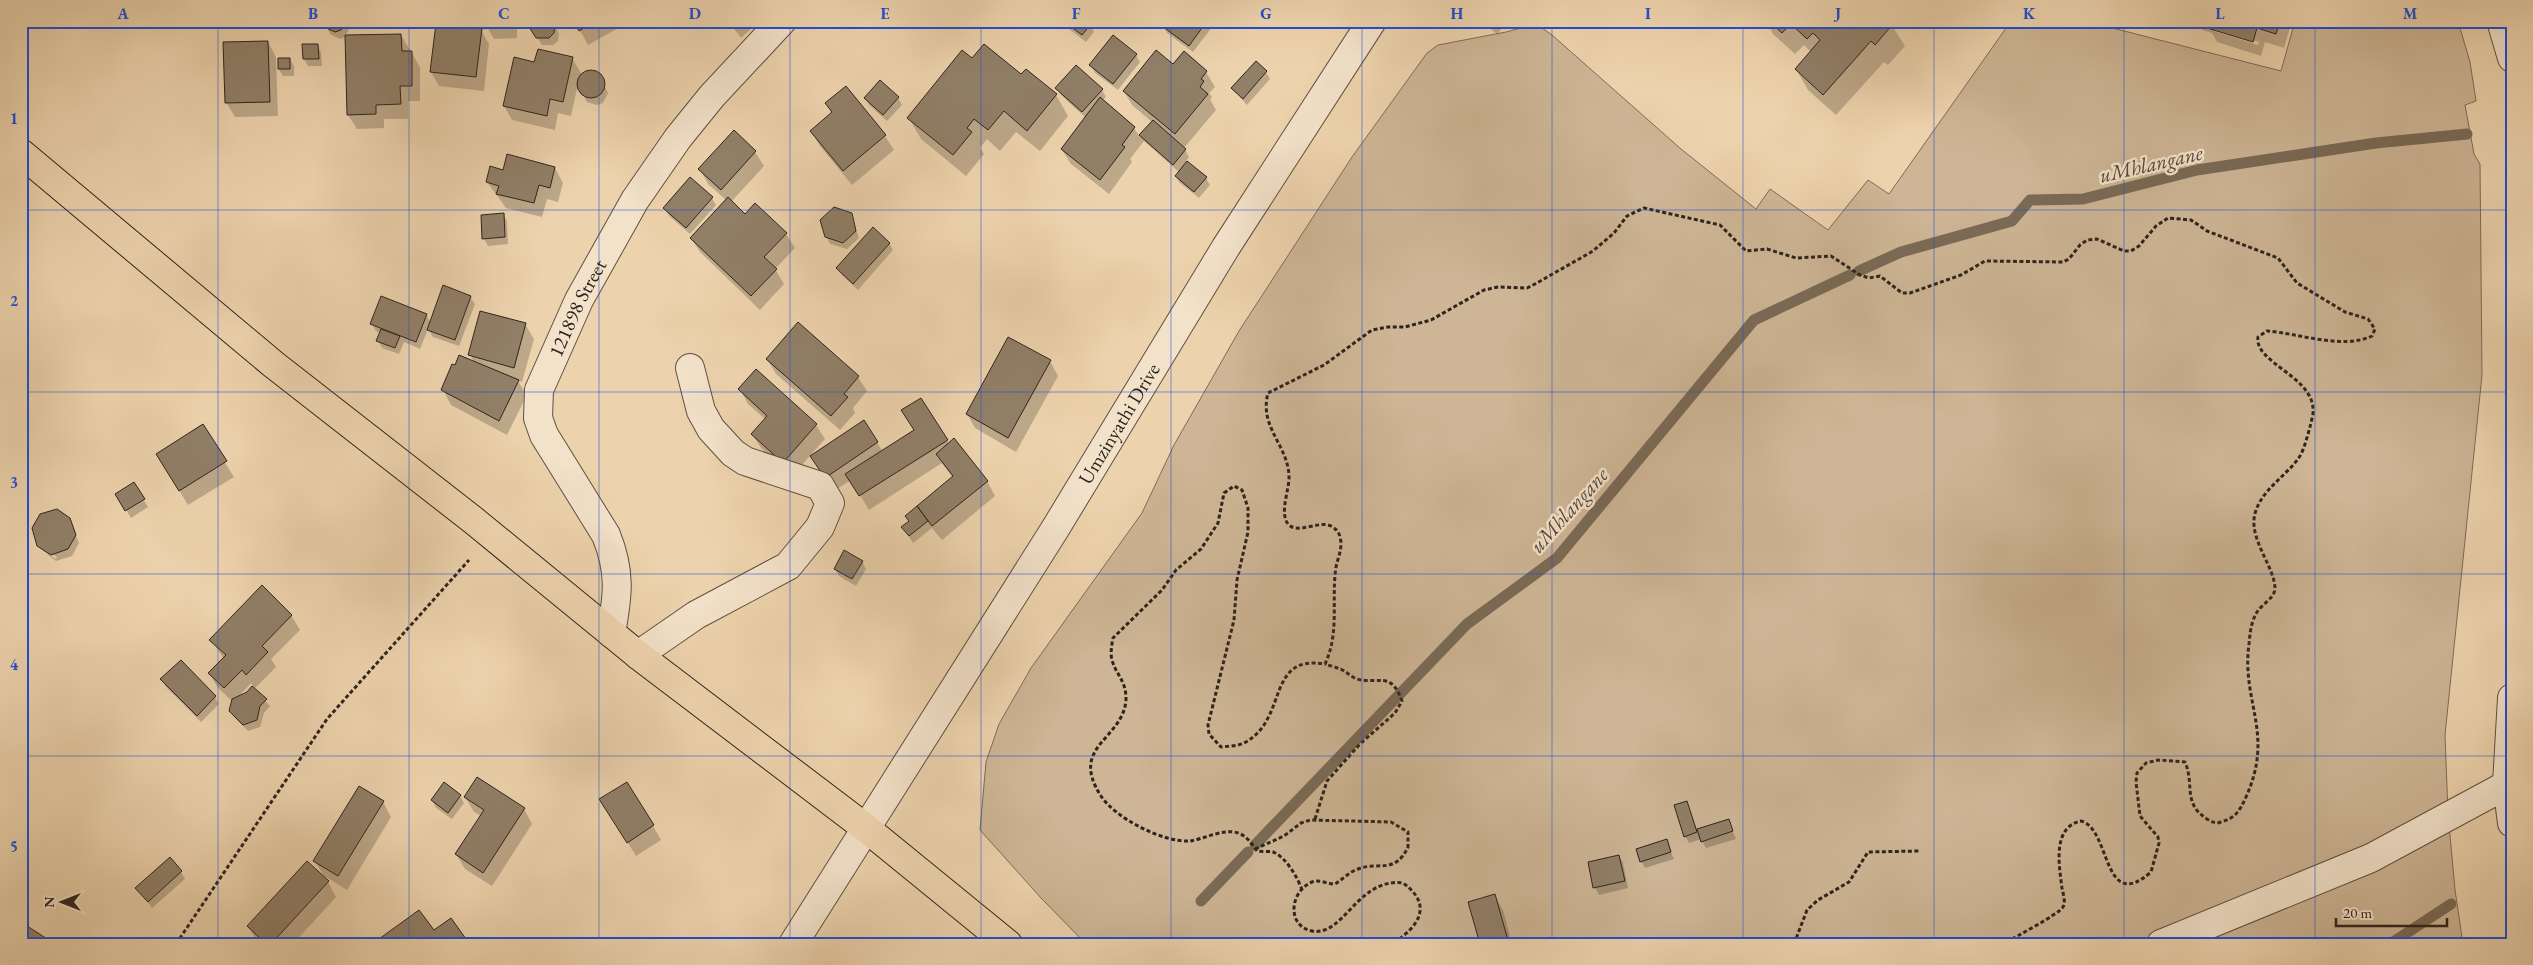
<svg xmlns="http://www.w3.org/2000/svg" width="2533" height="965" viewBox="0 0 2533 965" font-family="'EB Garamond',serif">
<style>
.green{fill:#cdb595;stroke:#7e6c59}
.shadow{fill:#0003;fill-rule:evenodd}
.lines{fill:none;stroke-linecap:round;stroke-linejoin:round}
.stream{stroke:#7a6a56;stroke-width:11}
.building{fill:#917f68;stroke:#2e241d}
.minor-casing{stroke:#5e5041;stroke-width:30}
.major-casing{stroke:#2e241d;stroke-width:30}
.path{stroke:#2e241d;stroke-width:3;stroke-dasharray:4 2.5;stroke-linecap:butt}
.minor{stroke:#f3e2ca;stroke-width:28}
.major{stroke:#edd3ad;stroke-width:28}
.grid{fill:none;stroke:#1d4ed8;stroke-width:1;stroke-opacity:0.55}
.labels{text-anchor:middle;stroke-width:5;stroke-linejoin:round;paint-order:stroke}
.street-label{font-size:20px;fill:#2e241d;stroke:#f3e2ca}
.water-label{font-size:21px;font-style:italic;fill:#54473a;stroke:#f3e2ca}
.neatline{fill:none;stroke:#1d4ed8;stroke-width:2}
.grid-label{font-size:16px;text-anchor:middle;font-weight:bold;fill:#1d4ed8}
</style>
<rect width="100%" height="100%" fill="#edd3ad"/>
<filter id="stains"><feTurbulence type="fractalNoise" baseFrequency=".004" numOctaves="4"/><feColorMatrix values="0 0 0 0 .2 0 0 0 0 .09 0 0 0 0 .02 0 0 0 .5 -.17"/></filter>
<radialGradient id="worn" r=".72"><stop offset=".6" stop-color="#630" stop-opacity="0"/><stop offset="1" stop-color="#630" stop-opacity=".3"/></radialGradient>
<path class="green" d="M 2011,21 L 2085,21 L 2281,71 L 2295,21 L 2458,21 L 2470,62 L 2476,101 L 2465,105 L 2474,154 L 2480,164 L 2482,375 L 2445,735 L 2448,813 L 2455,890 L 2463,944 L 1086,944 L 1041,898 L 980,830 L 986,762 L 999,724 L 1031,668 L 1142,513 L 1174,445 L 1239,331 L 1352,157 L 1427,53 L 1438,45 L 1506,32 L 1536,24 L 1552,35 L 1681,149 L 1756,209 L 1770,189 L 1828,230 L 1868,180 L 1889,194 Z"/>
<path class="shadow" d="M 324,21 L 347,21 L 350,27 L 345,37 L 401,35 L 420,67 L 420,101 L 408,101 L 408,119 L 384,119 L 384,128 L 357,129 L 348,115 L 346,37 L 340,39 L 330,34 Z
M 471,21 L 517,21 L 517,38 L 494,39 L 488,29 L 481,30 L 489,44 L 484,91 L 439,86 L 431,72 L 476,29 Z
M 553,21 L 559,34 L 558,41 L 553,45 L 542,45 L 535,34 Z
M 575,21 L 628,21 L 629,22 L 588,45 Z
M 728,21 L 754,21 L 748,26 L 750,30 L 741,38 Z
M 1097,21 L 1092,27 L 1094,32 L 1086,42 L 1069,29 L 1065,22 Z
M 1167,21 L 1214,21 L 1215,23 L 1193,52 L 1167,33 L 1163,26 Z
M 1481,21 L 1508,21 L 1497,34 Z
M 1646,21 L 1662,21 L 1656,29 Z
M 1766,21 L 1889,21 L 1905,46 L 1888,65 L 1884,62 L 1836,115 L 1808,90 L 1796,69 L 1811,52 L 1804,45 L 1795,54 L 1773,34 Z
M 2197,21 L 2292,21 L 2284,48 L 2265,42 L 2261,56 L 2217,42 L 2212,33 L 2202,30 ZM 2214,29 L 2259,42 L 2258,45 L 2214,31 Z
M 1114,37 L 1136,55 L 1140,62 L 1118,90 L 1095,73 L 1091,65 Z
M 268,42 L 276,57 L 278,116 L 235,117 L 226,102 Z
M 317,45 L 321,52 L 322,66 L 308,66 L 304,59 L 303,46 Z
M 572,58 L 582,75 L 588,71 L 599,74 L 608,93 L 603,103 L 597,105 L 587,102 L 578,84 L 571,116 L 558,113 L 555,130 L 512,120 L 504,106 L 535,64 Z
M 290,59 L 294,66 L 294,76 L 283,76 L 279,69 Z
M 1174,66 L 1206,72 L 1215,87 L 1209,93 L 1212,97 L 1210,99 L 1216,110 L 1184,148 L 1189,157 L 1186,161 L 1206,178 L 1210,185 L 1199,198 L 1180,183 L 1176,176 L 1179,172 L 1144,141 L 1130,159 L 1132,162 L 1109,194 L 1071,164 L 1062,150 L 1086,118 L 1061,95 L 1057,88 L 1102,90 L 1106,97 L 1103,100 L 1134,128 L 1140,137 L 1152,122 L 1132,105 L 1124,91 Z
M 1266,72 L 1270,79 L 1247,105 L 1233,89 Z
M 1021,76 L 1056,95 L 1068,116 L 1040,151 L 1016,132 L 1000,151 L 987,139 L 980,148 L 984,154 L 966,176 L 921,139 L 909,118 Z
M 846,87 L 885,136 L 894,150 L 852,185 L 820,146 L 811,131 L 832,114 L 826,103 Z
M 865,98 L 898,98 L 902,105 L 887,121 L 869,105 Z
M 734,132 L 755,152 L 764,166 L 731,202 L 746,215 L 786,234 L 795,248 L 775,269 L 784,284 L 760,310 L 700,252 L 691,238 L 726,200 L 708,184 L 700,169 Z
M 555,168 L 563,183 L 558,202 L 547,199 L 542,217 L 506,208 L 487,182 L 504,171 Z
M 712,198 L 716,205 L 690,234 L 669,216 L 665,208 Z
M 503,214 L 507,221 L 508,244 L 488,246 L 484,238 Z
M 851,214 L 859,238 L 847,249 L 830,244 L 826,236 Z
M 889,243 L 893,250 L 858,290 L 842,275 L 838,268 Z
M 470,297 L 475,304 L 459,346 L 433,337 L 428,329 L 420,349 L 404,342 L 399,354 L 382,348 L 378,340 L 380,333 L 376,331 L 372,324 L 426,315 L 431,323 Z
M 525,324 L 534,339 L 522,382 L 518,381 L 527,395 L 507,435 L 451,405 L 443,390 L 474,362 L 470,355 Z
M 798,324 L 858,377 L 867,391 L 853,408 L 855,413 L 840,430 L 776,374 L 767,359 Z
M 1050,361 L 1058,376 L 1016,452 L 975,428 L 967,414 Z
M 740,389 L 816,425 L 825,439 L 792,476 L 761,448 L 752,434 L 766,420 L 748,404 Z
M 920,400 L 949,444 L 987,481 L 995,496 L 942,540 L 932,528 L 913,543 L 903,528 L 910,522 L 906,516 L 953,478 L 942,463 L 869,510 L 851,480 L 834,491 L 820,470 L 864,422 L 883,452 L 915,431 Z
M 202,426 L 234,477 L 188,505 L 166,469 Z
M 134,484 L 148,507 L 131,518 L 117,495 Z
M 69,519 L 79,543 L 72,556 L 56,561 L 41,549 L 56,559 L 57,557 L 38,545 Z
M 862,561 L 866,569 L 856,586 L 839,576 L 835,569 Z
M 291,615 L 300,630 L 271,659 L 276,667 L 254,689 L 270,706 L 264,713 L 260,727 L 248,731 L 235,718 L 230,711 L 232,701 L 218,688 L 210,674 L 224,659 L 211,640 ZM 251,683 L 253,686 L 248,693 L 238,697 Z
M 162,680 L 215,697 L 219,704 L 201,722 L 166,687 Z
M 460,796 L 464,803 L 452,819 L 436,808 L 432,800 Z
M 465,797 L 524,809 L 532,824 L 492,886 L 465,869 L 456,854 L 481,816 L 474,812 Z
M 383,802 L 391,817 L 347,890 L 323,875 L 315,861 Z
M 1687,802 L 1697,830 L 1728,821 L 1736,839 L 1706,848 L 1701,839 L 1689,843 L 1685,836 Z
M 610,814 L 653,826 L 661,840 L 636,856 Z
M 1666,841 L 1674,859 L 1645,868 L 1641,861 Z
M 1619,856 L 1623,863 L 1628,888 L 1599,895 L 1595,888 L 1589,863 Z
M 181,872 L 185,879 L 152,908 L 137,888 Z
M 328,882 L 336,897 L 293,944 L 260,944 L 257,941 L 248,926 Z
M 1494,895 L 1503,910 L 1512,944 L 1481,944 Z
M 451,919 L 468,944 L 374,944 L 434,932 Z"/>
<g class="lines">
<path class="stream" d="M 1859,271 L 1901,252 L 2012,221 L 2030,200 L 2083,199 L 2197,170 L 2376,143 L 2467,134
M 1255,845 L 1467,624 L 1557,558 L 1754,320 L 1850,275
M 1201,901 L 1248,852
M 2390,944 L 2451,904"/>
</g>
<path class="building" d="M 321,21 L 346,21 L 341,30 L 335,32 L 324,27 Z
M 484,21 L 509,21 L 509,24 L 484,25 Z
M 530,21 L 555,21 L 554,33 L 549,38 L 536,38 L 529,27 Z
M 573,21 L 596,21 L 579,31 Z
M 1063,21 L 1088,21 L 1091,24 L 1082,35 Z
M 1166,21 L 1207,21 L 1189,46 L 1162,26 Z
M 1769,21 L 1890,21 L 1893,24 L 1875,45 L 1871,41 L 1823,95 L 1795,69 L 1820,40 L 1813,33 L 1807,39 L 1791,24 L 1782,33 Z
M 2210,21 L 2280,21 L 2276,34 L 2257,28 L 2253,42 L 2207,28 Z
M 436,23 L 482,28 L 476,77 L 430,72 Z
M 401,34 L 402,51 L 412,51 L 412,86 L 400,86 L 401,104 L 376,105 L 376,114 L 347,115 L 345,35 Z
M 1113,35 L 1137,54 L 1113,84 L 1089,65 Z
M 268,41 L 270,102 L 225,103 L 223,42 Z
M 302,44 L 318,44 L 319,59 L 303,59 Z
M 984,44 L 1021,74 L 1026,69 L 1057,94 L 1027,131 L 1004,111 L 988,130 L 974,119 L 967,128 L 972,132 L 953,155 L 907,118 L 962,50 L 972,58 Z
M 538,49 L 573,57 L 563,102 L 550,99 L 547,116 L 503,106 L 514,57 L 534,62 Z
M 1156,50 L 1173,64 L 1184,51 L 1207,71 L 1201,79 L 1204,81 L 1200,87 L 1208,94 L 1175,134 L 1123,91 Z
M 278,58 L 290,58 L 290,69 L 278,69 Z
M 1256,61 L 1267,71 L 1243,99 L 1231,88 Z
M 1076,65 L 1103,89 L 1082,112 L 1055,88 Z
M577 84a14 14 0 1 1 28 0a14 14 0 1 1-28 0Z
M 880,80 L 899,97 L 883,115 L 864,98 Z
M 846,86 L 886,135 L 843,171 L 810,131 L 832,112 L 825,103 Z
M 1100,97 L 1135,127 L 1122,145 L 1125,147 L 1100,180 L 1061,149 Z
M 1153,120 L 1186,149 L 1173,165 L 1139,135 Z
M 734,130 L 756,151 L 721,190 L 698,169 Z
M 507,154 L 555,167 L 550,188 L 539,185 L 534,203 L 496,194 L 499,186 L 486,182 L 490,166 L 503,170 Z
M 1187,161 L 1207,177 L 1194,192 L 1175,176 Z
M 690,177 L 713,197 L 686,228 L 663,208 Z
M 728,197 L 745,214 L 755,203 L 787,233 L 764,257 L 777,269 L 751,296 L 690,238 Z
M 834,207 L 852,213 L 856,231 L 843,243 L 825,237 L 820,220 Z
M 504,213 L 505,237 L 482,239 L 481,215 Z
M 873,227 L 890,243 L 853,284 L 836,268 Z
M 443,285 L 471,296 L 455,340 L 427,330 Z
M 381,296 L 427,314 L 416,342 L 370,324 Z
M 480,311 L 526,323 L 514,368 L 468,355 Z
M 798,322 L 859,376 L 844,394 L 848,397 L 831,416 L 766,359 Z
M 381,329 L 400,336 L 395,348 L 376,341 Z
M 1008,337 L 1051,360 L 1008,438 L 966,414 Z
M 459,355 L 519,380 L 499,421 L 441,390 L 452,364 L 455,365 Z
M 756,369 L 817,424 L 783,463 L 751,434 L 767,416 L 738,389 Z
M 921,398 L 948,440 L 859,496 L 845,474 L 914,430 L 901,410 Z
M 864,420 L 878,442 L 825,478 L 810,456 Z
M 203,424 L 227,461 L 179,491 L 156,454 Z
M 954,438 L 988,481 L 932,526 L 917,506 L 953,476 L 936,454 Z
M 134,482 L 145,499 L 125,511 L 115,494 Z
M 917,506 L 928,521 L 909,536 L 901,527 L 909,521 L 905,516 Z
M 57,509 L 70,518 L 76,535 L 68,549 L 51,555 L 37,546 L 32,528 L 40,514 Z
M 844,550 L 863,561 L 852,579 L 834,569 Z
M 262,585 L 292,615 L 262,646 L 268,652 L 246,675 L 242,670 L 224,688 L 208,673 L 226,655 L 209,640 Z
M 181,660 L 216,696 L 197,716 L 160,679 Z
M 252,686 L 267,699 L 260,706 L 257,720 L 243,725 L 229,711 L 232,699 L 247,692 Z
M 477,777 L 525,808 L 483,873 L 455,854 L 484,810 L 464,797 Z
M 444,782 L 461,795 L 448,813 L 431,800 Z
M 627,782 L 654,825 L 627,843 L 599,799 Z
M 359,786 L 384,801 L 338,876 L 313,861 Z
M 1687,801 L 1697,832 L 1684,837 L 1674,805 Z
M 1729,819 L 1733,831 L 1701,842 L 1697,829 Z
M 1667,839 L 1671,852 L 1640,862 L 1636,849 Z
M 1619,855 L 1625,881 L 1593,888 L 1588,862 Z
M 170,857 L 182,871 L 148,902 L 135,888 Z
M 307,861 L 329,881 L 271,944 L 266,944 L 247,926 Z
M 1495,894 L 1509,944 L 1480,944 L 1468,902 Z
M 419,910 L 434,930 L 451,918 L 466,939 L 460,944 L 372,944 Z
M 21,922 L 55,944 L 21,944 Z"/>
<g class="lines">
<g class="minor-casing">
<g id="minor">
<path d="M 2501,21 L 2512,58"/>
<path id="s1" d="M 611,633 C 618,595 621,572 606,535 L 544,435 L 538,418 L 539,390 L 579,300 L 635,200 L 678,138 L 712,96 L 782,21"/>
<path d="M 638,655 L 696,615 L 788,566 L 820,527 L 830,503 L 820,486 L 745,461 L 733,453 L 711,429 L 701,411 L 690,368"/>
<path d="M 2512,698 L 2507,784 L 2512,823"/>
<path id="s2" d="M 793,944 L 1055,529 L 1226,247 L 1372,21"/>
<path d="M 2161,944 L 2371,858 L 2512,782"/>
</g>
</g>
<g class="major-casing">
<path id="major" d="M 21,153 L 273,364 L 473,520 L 638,655 L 867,829 L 1008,944"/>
</g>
<path class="path" d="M 1315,819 L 1327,781 L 1360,744 L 1395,713 L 1402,701 C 1391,670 1378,685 1357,679 C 1351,677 1346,671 1340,669 C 1336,667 1330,666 1325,664
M 1255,849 L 1284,836 L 1301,823 L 1310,820 L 1391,822 L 1408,832 L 1408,847 C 1395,875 1378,861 1358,869 C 1349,872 1342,880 1335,884 C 1327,884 1319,879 1312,882 C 1290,891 1286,926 1312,931 C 1344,937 1358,877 1403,883 C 1435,906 1417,928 1392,944
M 1302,890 C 1298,878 1286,857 1273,852 C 1268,851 1262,852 1257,851 C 1252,844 1247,836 1238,833 C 1224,828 1204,839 1190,841 C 1164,843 1115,818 1101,796 C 1068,745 1124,740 1126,699 C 1126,680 1116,675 1112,660 C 1110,653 1112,644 1113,638 L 1162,590 L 1176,570 L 1201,549 L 1218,523 L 1224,493 L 1234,486 L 1242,490 L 1248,508 L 1248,532 L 1237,580 L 1234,620 L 1208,725 L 1209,734 L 1221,747 C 1229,746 1238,746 1244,743 C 1289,720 1265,654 1325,664 C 1340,632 1331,600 1336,567 C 1338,557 1343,548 1340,537 C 1339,532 1336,529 1331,526 C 1319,520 1297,535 1288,524 C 1279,512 1290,489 1289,475 C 1287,444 1259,427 1268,393 L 1324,365 L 1372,330 L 1388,327 L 1405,327 L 1431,320 L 1484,290 L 1498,287 L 1527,288 L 1535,284 L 1593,251 L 1614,233 L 1627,216 L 1644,208 L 1720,225 L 1746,251 L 1767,249 L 1796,258 L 1831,256 L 1860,275 L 1869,278 L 1880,276 L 1902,293 L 1910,293 L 1961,275 L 1985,261 L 2063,262 L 2069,259 L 2080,245 L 2087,240 L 2097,239 L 2124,251 L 2131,251 L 2139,246 L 2156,226 L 2168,218 L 2191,220 L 2207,231 L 2278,258 L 2297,283 L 2345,312 L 2368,319 L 2375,329 L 2372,336 C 2343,350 2297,333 2267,331 L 2258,337 C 2254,362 2311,376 2313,408 C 2314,414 2311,421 2310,427 C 2307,437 2304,451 2298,459 C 2284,478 2257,493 2254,519 C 2252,543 2274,567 2275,588 C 2275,598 2262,604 2257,612 C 2251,622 2250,633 2249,644 C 2241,702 2275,733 2246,797 C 2240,810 2236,818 2221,822 C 2216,824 2212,822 2207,819 C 2182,803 2195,785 2185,762 L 2158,760 L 2146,763 L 2137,773 L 2136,782 L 2140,816 L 2158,837 L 2159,843 L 2151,872 C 2102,915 2111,828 2081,821 C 2052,827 2059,865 2062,888 C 2063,894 2066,901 2063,907 C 2058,915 2016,936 2004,944
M 176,944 L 327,719 L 469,560
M 1339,944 C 1350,940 1358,939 1368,944
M 1794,944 L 1807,910 L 1818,900 L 1849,882 L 1868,852 L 1919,851"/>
<use href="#minor" class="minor"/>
<use href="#major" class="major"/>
</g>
<path class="grid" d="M 218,21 L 218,944M 409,21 L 409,944M 599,21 L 599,944M 790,21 L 790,944M 981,21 L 981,944M 1171,21 L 1171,944M 1362,21 L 1362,944M 1552,21 L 1552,944M 1743,21 L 1743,944M 1934,21 L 1934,944M 2124,21 L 2124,944M 2315,21 L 2315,944M 21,210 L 2512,210M 21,392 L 2512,392M 21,574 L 2512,574M 21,756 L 2512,756"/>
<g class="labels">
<g class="street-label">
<text dy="7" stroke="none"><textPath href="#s1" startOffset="354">121898 Street</textPath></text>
<text dy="7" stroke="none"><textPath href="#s2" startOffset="614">Umzinyathi Drive</textPath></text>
</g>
<g class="water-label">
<text transform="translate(2151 164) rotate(-13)" y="7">uMhlangane</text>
<text transform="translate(1569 510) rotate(-48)" y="7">uMhlangane</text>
</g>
</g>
<rect width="2533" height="965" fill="none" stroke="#edd3ad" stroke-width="55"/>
<g transform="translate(62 902) rotate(270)" stroke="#f3e2ca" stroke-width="4" paint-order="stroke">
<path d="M0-4L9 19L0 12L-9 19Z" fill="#2e241d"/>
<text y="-8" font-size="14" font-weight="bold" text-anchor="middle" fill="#2e241d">N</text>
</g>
<path d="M2336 918v8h111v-8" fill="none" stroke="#2e241d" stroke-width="2.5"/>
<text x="2343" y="918" font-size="15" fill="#2e241d" stroke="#f3e2ca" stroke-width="4" paint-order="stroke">20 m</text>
<rect x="28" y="28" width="2478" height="910" class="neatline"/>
<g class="grid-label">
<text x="123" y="19">A</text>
<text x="313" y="19">B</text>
<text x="504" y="19">C</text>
<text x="695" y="19">D</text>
<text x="885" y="19">E</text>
<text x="1076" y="19">F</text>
<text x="1266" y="19">G</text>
<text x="1457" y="19">H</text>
<text x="1648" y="19">I</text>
<text x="1838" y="19">J</text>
<text x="2029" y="19">K</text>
<text x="2220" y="19">L</text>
<text x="2410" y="19">M</text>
<text x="14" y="124">1</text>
<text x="14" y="306">2</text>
<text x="14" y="488">3</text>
<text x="14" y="670">4</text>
<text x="14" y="852">5</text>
</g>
<rect width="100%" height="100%" filter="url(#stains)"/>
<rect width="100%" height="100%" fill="url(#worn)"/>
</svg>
